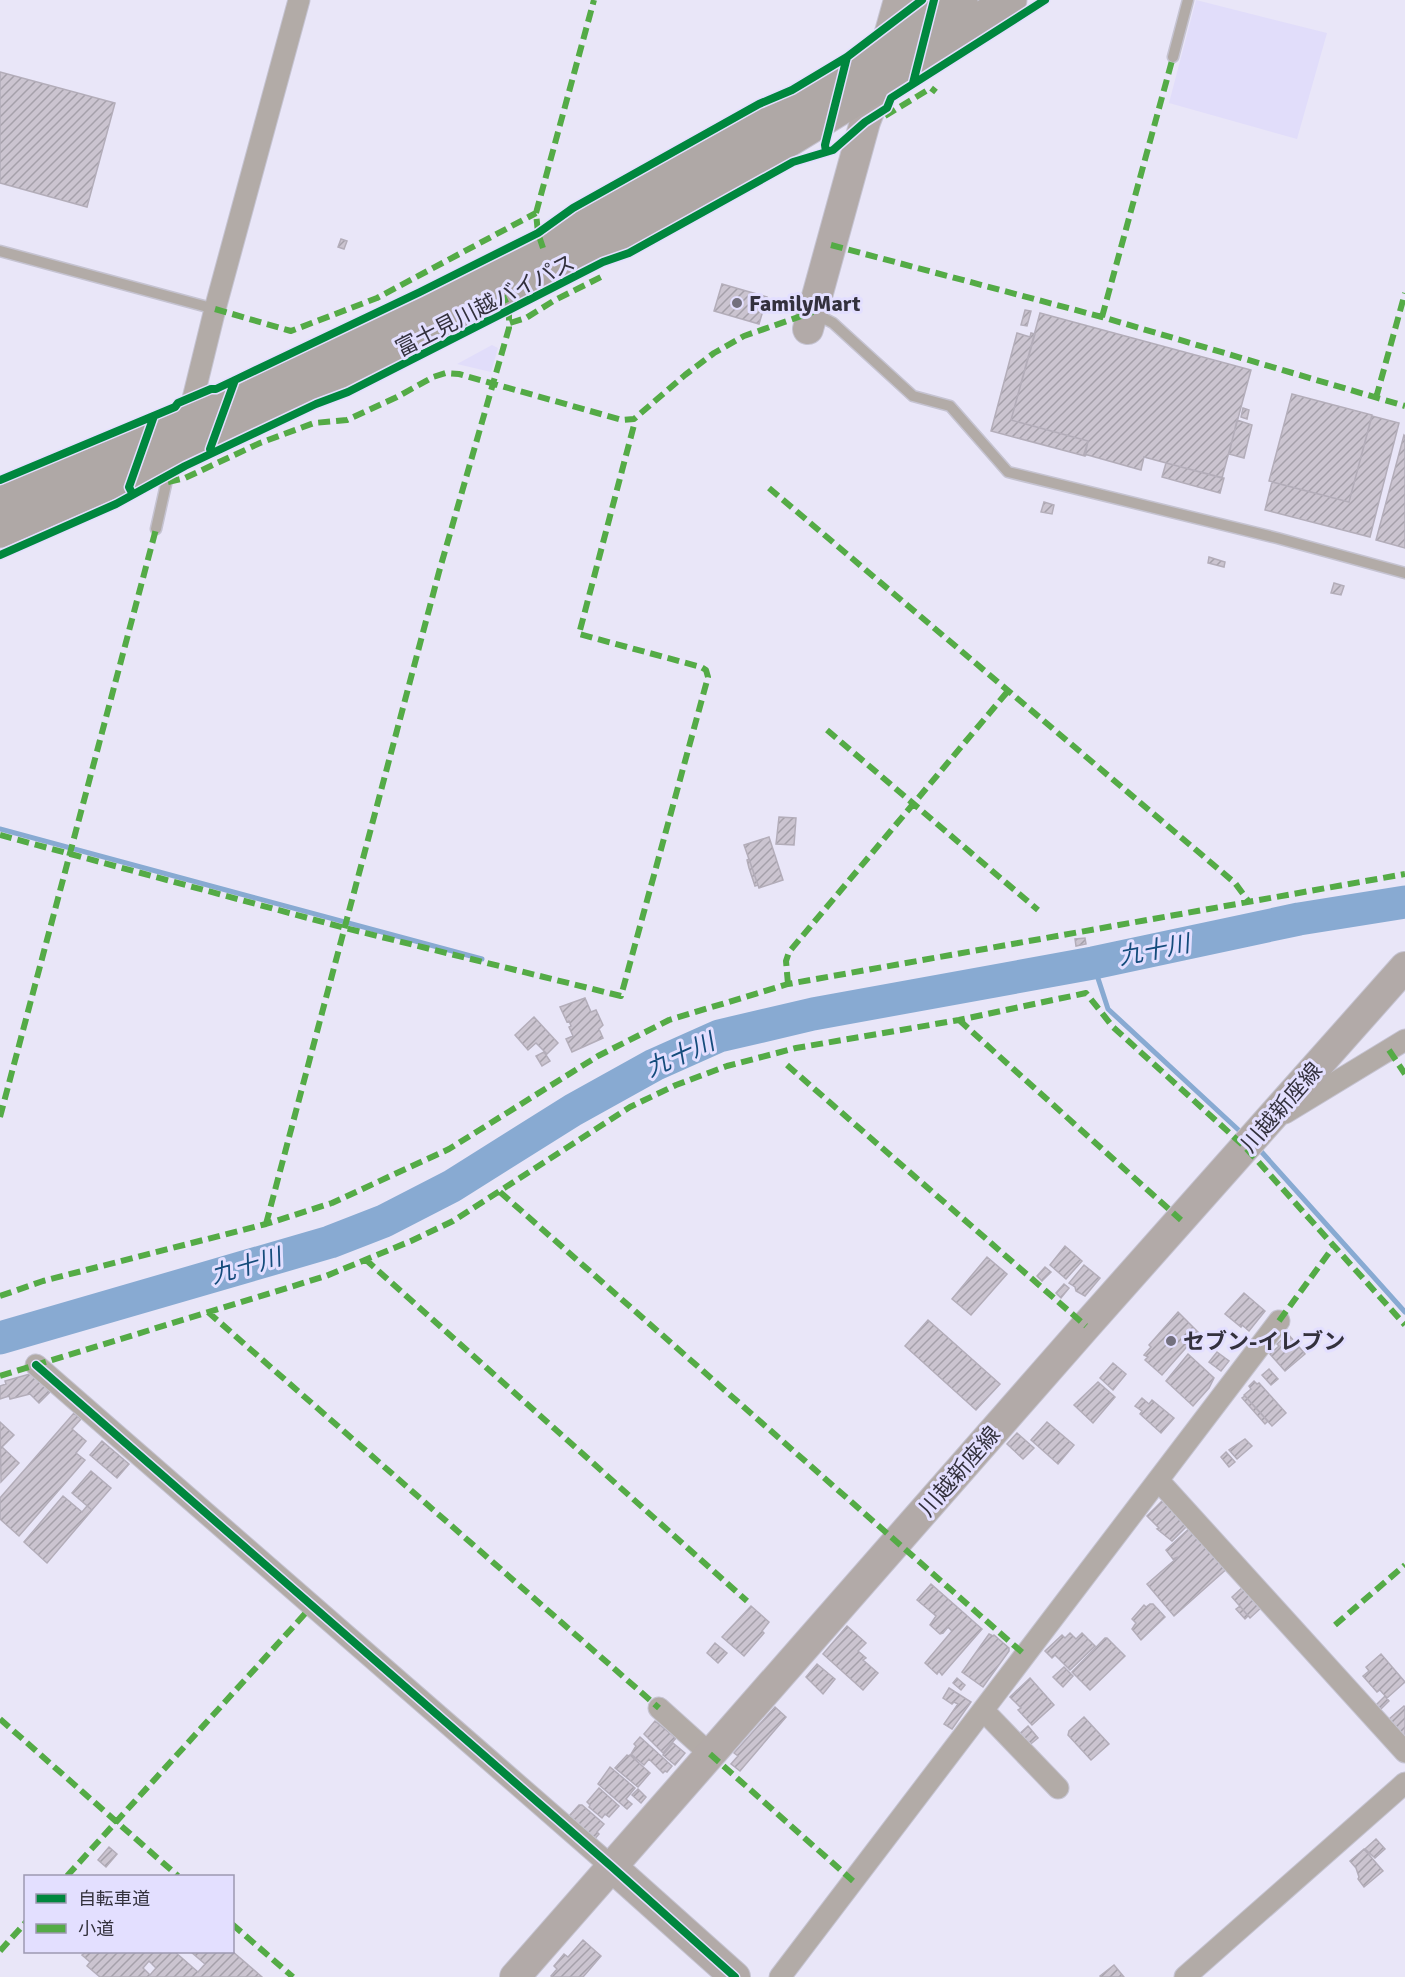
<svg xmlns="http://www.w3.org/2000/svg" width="1405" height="1977" viewBox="0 0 1405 1977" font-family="Signika,'Noto Sans JP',sans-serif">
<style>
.built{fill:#e1ddfa}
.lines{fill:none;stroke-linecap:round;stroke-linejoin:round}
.stream{stroke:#88aad2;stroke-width:5}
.river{stroke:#88aad2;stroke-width:33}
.building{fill:url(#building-hatch);stroke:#b3adb9;stroke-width:1.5;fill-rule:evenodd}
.lane-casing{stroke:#c5c3d1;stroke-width:13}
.street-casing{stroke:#c5c3d1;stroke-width:23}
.secondary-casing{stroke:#c5c3d1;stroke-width:32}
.highway-casing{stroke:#c5c3d1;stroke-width:35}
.lane{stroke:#b2aba7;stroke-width:10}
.street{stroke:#b2aba7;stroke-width:21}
.secondary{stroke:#b2aaa8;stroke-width:30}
.highway{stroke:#afa8a6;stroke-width:33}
.quiet{stroke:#54ab46;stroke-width:6;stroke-dasharray:12 6;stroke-linecap:butt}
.cycleway-casing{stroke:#e3dfff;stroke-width:11}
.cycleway{stroke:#00873e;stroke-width:8}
.poi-dot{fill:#73707e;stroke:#e3dfff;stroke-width:2}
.labels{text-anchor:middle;stroke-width:6;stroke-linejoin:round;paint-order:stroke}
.poi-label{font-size:22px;font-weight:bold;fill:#33313d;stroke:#e3dfff;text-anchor:start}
.street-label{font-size:22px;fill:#33313d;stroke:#e3dfff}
.water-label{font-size:24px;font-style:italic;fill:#154c7c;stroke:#e3dfff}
</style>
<defs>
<pattern id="building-hatch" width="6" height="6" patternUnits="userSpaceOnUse" patternTransform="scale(1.5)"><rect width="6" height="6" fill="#cbc4d0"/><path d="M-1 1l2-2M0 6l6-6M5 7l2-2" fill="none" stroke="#a5a0aa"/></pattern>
</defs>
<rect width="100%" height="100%" fill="#e9e6f8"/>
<path class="built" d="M 1196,0 L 1327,33 L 1297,139 L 1169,103 Z
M 492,345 L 498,348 L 491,372 L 457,364 Z"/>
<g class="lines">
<path class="stream" d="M 0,829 L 482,959
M 1093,963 L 1108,1009 L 1245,1136
M 1258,1148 L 1405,1312"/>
<path class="river" d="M 0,1338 L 330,1242 L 384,1221 L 452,1186 L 573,1110 L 654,1065 L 719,1036 L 813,1014 L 1093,963 L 1299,919 L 1405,902"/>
</g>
<path class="building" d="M 0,72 L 115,103 L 87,207 L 0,183 Z
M 341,239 L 347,241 L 344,249 L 338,247 Z
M 722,284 L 767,297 L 759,324 L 714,311 Z
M 1025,310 L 1031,311 L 1027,326 L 1021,325 Z
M 1040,313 L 1251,370 L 1222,478 L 1144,457 L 1141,470 L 1084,454 L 1088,441 L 1011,420 Z
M 1017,333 L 1030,337 L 1031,333 L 1035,334 L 1011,420 L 1088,441 L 1085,456 L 991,431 Z
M 1292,394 L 1372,415 L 1349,502 L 1269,481 Z
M 1243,408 L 1249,410 L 1247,419 L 1241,417 Z
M 1372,416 L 1399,423 L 1370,537 L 1265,510 L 1272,482 L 1349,502 Z
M 1237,420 L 1252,425 L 1244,458 L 1229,454 Z
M 1404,435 L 1405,436 L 1405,548 L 1376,540 Z
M 1166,463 L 1224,478 L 1220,493 L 1162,477 Z
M 1044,502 L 1054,505 L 1052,514 L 1041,512 Z
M 1209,557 L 1225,562 L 1224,567 L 1208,563 Z
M 1334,583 L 1344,586 L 1341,595 L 1331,593 Z
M 779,817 L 796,818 L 794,845 L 776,844 Z
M 769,837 L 783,880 L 759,888 L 744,845 Z
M 749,859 L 758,885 L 755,886 L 749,868 L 747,860 Z
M 1085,938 L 1086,944 L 1076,946 L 1075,939 Z
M 585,998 L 591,1012 L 596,1010 L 603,1025 L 599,1029 L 603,1038 L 572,1052 L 566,1039 L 573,1036 L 569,1027 L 571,1026 L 569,1021 L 567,1022 L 560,1007 Z
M 534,1017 L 558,1043 L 547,1054 L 536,1043 L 528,1050 L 515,1035 Z
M 544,1052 L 550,1061 L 542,1066 L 536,1056 Z
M 1065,1246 L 1082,1261 L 1066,1279 L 1050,1265 Z
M 987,1257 L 1007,1274 L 971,1315 L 952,1299 Z
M 1084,1265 L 1100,1278 L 1085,1296 L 1076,1291 L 1075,1287 L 1069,1283 Z
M 1045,1267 L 1051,1272 L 1042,1281 L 1037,1276 Z
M 1064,1284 L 1069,1288 L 1061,1298 L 1056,1293 Z
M 1244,1293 L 1265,1311 L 1249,1331 L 1242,1325 L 1241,1327 L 1225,1314 Z
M 1178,1312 L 1199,1333 L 1162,1375 L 1145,1360 L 1148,1357 L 1144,1355 L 1151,1347 L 1149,1345 Z
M 928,1320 L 1000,1384 L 976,1410 L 905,1346 Z
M 1288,1334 L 1305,1354 L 1285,1371 L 1270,1354 L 1279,1346 L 1277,1344 Z
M 1217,1352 L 1229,1361 L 1221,1371 L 1209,1362 Z
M 1188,1354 L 1214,1378 L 1209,1388 L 1193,1406 L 1166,1381 Z
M 1113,1363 L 1126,1374 L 1113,1390 L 1100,1378 Z
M 1269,1369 L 1278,1379 L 1271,1385 L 1262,1375 Z
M 33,1373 L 50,1392 L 39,1403 L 30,1394 L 10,1399 L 9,1396 L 0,1399 L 0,1386 L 6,1384 L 5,1381 Z
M 1254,1381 L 1257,1384 L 1259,1383 L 1286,1413 L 1272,1426 L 1244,1395 L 1251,1389 L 1249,1386 Z
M 1098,1382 L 1115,1397 L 1093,1423 L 1074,1405 Z
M 1245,1396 L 1268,1421 L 1265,1424 L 1242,1398 Z
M 1142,1398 L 1149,1404 L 1152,1400 L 1174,1418 L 1161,1433 L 1140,1414 L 1142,1411 L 1135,1406 Z
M 74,1413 L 81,1419 L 72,1429 L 86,1441 L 76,1453 L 85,1460 L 19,1536 L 0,1519 L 0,1498 Z
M 0,1422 L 14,1435 L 2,1447 L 19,1463 L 1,1482 Z
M 1047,1422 L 1074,1445 L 1058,1464 L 1031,1440 Z
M 1017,1433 L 1034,1448 L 1023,1459 L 1007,1444 Z
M 1245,1439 L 1252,1446 L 1237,1459 L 1229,1450 Z
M 102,1441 L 129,1464 L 117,1478 L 90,1455 Z
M 1226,1452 L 1235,1462 L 1229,1467 L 1221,1457 Z
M 91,1471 L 111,1488 L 92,1510 L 72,1493 Z
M 63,1496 L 82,1512 L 87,1506 L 92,1510 L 47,1563 L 24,1542 Z
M 1165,1498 L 1189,1524 L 1172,1541 L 1157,1529 L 1159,1528 L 1147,1516 Z
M 1193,1525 L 1230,1566 L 1174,1616 L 1147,1584 L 1178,1557 L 1173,1559 L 1166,1550 Z
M 931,1584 L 982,1629 L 942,1675 L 939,1671 L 937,1674 L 925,1663 L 952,1631 L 948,1627 L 943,1633 L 940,1634 L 930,1625 L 936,1616 L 917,1600 Z
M 1244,1586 L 1263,1606 L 1250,1618 L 1232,1597 Z
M 1150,1604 L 1153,1604 L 1165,1617 L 1141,1640 L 1132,1629 L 1136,1623 L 1132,1619 L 1144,1605 L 1146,1607 Z
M 751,1606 L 769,1622 L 762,1631 L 764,1633 L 744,1656 L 722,1637 Z
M 1240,1606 L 1248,1616 L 1245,1619 L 1236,1609 Z
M 847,1626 L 866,1643 L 858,1651 L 866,1658 L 863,1660 L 878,1673 L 863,1690 L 823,1654 Z
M 1070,1633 L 1076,1639 L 1082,1633 L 1095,1646 L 1070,1670 L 1055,1655 L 1052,1658 L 1045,1651 L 1062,1635 L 1065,1638 Z
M 989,1634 L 993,1636 L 994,1635 L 1009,1648 L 1009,1651 L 983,1687 L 962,1672 Z
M 1105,1638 L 1107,1638 L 1125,1656 L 1090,1690 L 1072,1672 Z
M 715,1643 L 727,1653 L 718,1663 L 707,1653 Z
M 1381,1654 L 1405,1682 L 1387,1698 L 1380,1690 L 1377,1692 L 1363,1676 L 1369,1671 L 1366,1667 Z
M 817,1664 L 835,1679 L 823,1694 L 806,1677 Z
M 1064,1667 L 1073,1676 L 1063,1687 L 1053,1677 Z
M 957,1678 L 965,1685 L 961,1690 L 953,1683 Z
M 1030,1678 L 1054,1705 L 1032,1725 L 1018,1710 L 1021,1708 L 1010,1697 Z
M 949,1688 L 971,1702 L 952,1729 L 944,1724 L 958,1704 L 954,1702 L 952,1704 L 943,1698 Z
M 1385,1696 L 1389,1701 L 1380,1710 L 1376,1705 Z
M 1404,1706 L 1405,1707 L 1405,1738 L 1389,1719 Z
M 775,1707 L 786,1717 L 740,1771 L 731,1764 L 738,1756 L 734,1753 Z
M 1084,1717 L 1109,1744 L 1091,1760 L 1068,1735 L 1069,1731 Z
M 655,1721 L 676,1738 L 663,1753 L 644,1734 Z
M 1028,1726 L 1038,1738 L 1027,1747 L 1017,1736 Z
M 640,1737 L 672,1766 L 667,1772 L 665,1771 L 663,1773 L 649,1759 L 644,1765 L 631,1754 L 636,1746 L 634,1744 Z
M 673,1743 L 685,1753 L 675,1765 L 663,1755 Z
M 627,1755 L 628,1756 L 630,1755 L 650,1773 L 638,1787 L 615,1768 Z
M 610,1767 L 635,1788 L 626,1799 L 632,1804 L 627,1809 L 598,1784 Z
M 599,1788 L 619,1806 L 609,1817 L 605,1814 L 602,1818 L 589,1807 L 590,1805 L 587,1802 Z
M 638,1789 L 646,1797 L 641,1803 L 632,1795 Z
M 579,1805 L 582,1805 L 604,1824 L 597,1832 L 599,1834 L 593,1841 L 571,1818 L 570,1815 Z
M 1376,1839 L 1385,1849 L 1375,1858 L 1365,1849 Z
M 109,1847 L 117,1854 L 106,1867 L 98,1860 Z
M 1364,1849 L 1383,1871 L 1364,1887 L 1358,1879 L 1359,1877 L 1356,1868 L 1350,1861 Z
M 583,1940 L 601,1956 L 583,1977 L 552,1977 L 551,1976 L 557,1969 L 554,1966 L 564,1954 L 568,1957 Z
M 232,1951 L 262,1977 L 100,1977 L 87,1966 L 90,1962 L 82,1955 L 86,1952 L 175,1952 L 198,1972 L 205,1964 L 191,1952 ZM 149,1961 L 156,1968 L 150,1975 L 143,1968 Z
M 1114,1965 L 1124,1977 L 1101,1977 L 1100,1976 Z"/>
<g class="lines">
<g class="lane-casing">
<path id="lane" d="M 1173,57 L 1188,0
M 0,251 L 215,309
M 814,313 L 833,323 L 913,396 L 950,406 L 1008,472 L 1277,538 L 1405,573
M 156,529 L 171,462"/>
</g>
<g class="street-casing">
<path id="street" d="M 188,419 L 215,309 L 299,0
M 1285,1113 L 1405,1040
M 36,1365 L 612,1867
M 1158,1480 L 1405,1752
M 659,1708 L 710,1754
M 983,1710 L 1058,1788
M 780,1977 L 1279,1321
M 1185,1977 L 1405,1783"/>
</g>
<g class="secondary-casing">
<path id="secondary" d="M 808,329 L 865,122 L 879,85 L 885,50 L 899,0
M 612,1867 L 735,1977
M 515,1977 L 1086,1326 L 1405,967"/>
</g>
<g class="highway-casing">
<path id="highway" d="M 0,499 L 387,326 L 462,290 L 638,194 L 885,50 L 961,0
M 0,531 C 192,448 381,361 566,263 C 610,240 655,218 698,194 C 804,133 907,67 1010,0"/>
</g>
<use href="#lane" class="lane"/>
<use href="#street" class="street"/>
<use href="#secondary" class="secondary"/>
<use href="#highway" class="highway"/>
<path class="quiet" d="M 885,116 L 931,88 L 936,92
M 831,245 L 1102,317 L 1405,406
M 543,248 L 538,233 L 536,213 L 594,0
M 215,309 L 291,331 L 377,298 L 536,213
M 1102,317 L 1173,57
M 510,323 L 526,318 L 555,300 L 603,276
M 1376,398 L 1405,293
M 168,482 L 185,478 L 260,443 L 314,423 L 347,420 L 397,397 L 433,377 L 446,373 L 459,374 L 622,420 L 634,419 L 685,375 L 714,353 L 744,336 L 813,312
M 769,488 L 1235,883 L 1249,902
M 827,730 L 1038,910
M 0,835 L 345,928 L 621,996 L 708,677 L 706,670 L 701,667 L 579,634 L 634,425 L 634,419
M 788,984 L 786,961 L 789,952 L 1008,691
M 959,1020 L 1181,1220
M 1389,1050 L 1405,1074
M 787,1065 L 1086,1326
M 0,1117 L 156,529
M 500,1192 L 1025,1655
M 266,1224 L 439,572 L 509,328 L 509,309 L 503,296
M 365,1259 L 747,1601
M 0,1296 L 43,1281 L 266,1224 L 332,1203 L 449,1149 L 598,1056 L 669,1020 L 788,984 L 1405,874
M 208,1312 L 659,1708
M 1279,1321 L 1334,1246
M 0,1376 L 326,1276 L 411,1241 L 453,1221 L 630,1107 L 676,1085 L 727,1066 L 796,1048 L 959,1020 L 1086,993 L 1113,1027 L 1245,1147 L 1405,1325
M 1335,1625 L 1405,1565
M 0,1719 L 178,1876
M 710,1754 L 853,1881
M 67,1876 L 312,1606
M 232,1924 L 293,1977
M 0,1951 L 26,1922"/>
<g class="cycleway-casing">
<path id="cycleway" d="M 913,83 L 934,0
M 826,152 L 825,145 L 847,57
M 211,453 L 210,449 L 235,380
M 0,480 L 175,407 L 178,403 L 211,389 L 216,389 L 235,380 L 420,292 L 538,233 L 573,208 L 759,104 L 792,90 L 847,57 L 922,0
M 132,493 L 129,487 L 154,416
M 0,555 L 116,504 L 185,466 L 316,404 L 348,392 L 603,262 L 629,253 L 793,162 L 833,150 L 865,122 L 887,108 L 891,98 L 1045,0
M 36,1365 L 612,1867 L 735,1977"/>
</g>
<use href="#cycleway" class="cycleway"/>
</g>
<g class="poi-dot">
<circle cx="737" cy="303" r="6"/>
<circle cx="1171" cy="1341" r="6"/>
</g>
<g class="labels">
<g class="poi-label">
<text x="749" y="311">FamilyMart</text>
<text x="1183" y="1349">セブン-イレブン</text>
</g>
<g class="street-label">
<text transform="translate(485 305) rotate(-27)" y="8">富士見川越バイパス</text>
<text transform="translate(1281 1107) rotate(-49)" y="8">川越新座線</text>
<text transform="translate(959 1471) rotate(-49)" y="8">川越新座線</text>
</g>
<g class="water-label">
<text transform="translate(1154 950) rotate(-11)" y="8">九十川</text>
<text transform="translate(680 1055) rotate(-24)" y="8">九十川</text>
<text transform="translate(246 1266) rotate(-16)" y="8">九十川</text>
</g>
</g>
<rect x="24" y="1875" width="210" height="78" fill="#e3dfff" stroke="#9d99b1" stroke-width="1.5"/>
<rect x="36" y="1894" width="30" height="9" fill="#00873e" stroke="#9d99b1" stroke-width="1.5"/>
<text x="78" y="1905" font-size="18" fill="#33313d">自転車道</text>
<rect x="36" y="1924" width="30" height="9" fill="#54ab46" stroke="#9d99b1" stroke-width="1.5"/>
<text x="78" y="1935" font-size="18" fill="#33313d">小道</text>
</svg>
